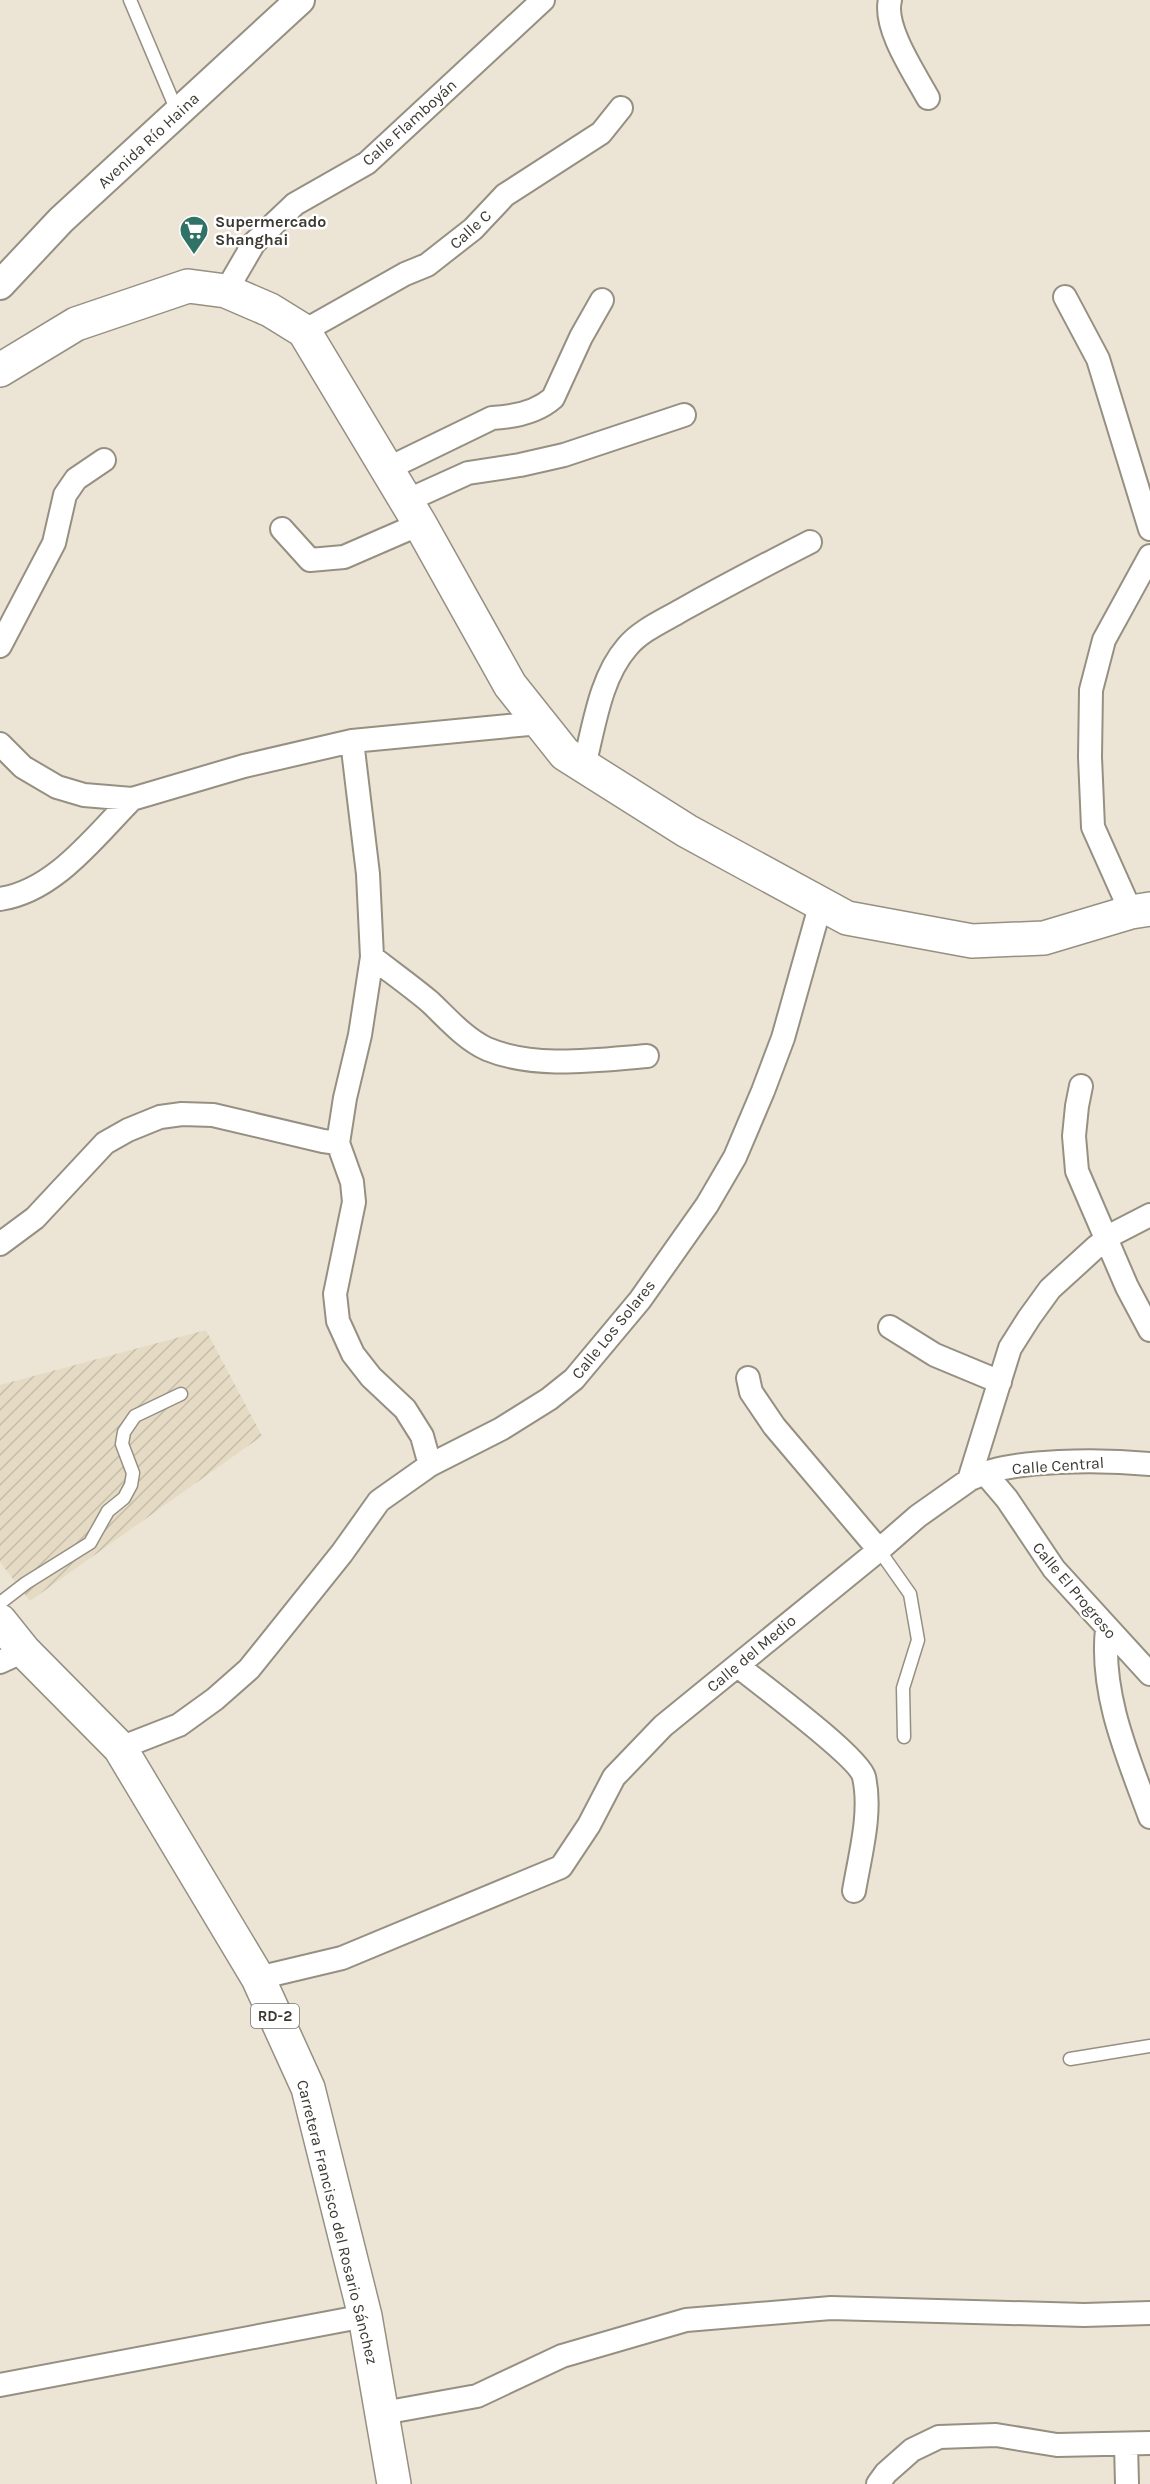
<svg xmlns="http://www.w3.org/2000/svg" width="1150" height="2484" viewBox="0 0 1150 2484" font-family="Karla,sans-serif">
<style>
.industrial{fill:url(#industrial-furrows)}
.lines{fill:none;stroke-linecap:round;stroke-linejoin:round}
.service-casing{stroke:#969082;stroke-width:15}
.minor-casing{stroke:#969082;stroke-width:26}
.tertiary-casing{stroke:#969082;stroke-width:32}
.secondary-casing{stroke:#969082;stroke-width:36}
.primary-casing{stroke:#969082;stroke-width:36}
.service{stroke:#fff;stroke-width:12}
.minor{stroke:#fff;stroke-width:22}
.tertiary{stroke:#fff;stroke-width:28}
.secondary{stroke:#fff;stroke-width:33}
.primary{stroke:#fff;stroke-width:33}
.labels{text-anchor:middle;stroke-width:5;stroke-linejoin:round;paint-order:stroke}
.shield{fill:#fff;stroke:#767470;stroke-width:1.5}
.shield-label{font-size:15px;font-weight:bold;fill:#3c3933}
.street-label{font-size:16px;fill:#3c3933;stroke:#fff}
.poi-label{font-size:16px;font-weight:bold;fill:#3c3933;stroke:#fff;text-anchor:start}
</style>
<defs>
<pattern id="industrial-furrows" width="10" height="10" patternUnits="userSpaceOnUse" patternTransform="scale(1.5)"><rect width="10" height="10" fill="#e5dbc5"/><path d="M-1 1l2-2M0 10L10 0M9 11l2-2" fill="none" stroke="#c5bdaa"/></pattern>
</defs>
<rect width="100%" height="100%" fill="#ece5d6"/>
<path class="industrial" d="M 206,1330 L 262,1436 L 30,1601 L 0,1562 L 0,1385 Z"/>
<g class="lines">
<g class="service-casing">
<path id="service" d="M 130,0 L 177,111
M 879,1550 L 910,1594 L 918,1640 L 903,1688 L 904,1737
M 0,1603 L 26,1583 L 90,1543 L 108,1511 L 124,1498 L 131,1485 L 133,1473 L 122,1444 L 124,1432 L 135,1416 L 181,1394
M 1070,2059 L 1150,2046"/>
</g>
<g class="minor-casing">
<path id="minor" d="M 890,0 C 883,27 915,74 928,98
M 226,291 L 254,243 L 295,204 L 367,163 L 543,0
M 1065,297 L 1098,359 L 1150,529
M 304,331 L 405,274 L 427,265 L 473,229 L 505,195 L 601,133 L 621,108
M 387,469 L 492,418 C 513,417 537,412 553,398 L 581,337 L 602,300
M 406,501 L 468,473 L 520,465 L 564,455 L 684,415
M 282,529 L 310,560 L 344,557 L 420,524
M 0,646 L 54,543 L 65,495 L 76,479 L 104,460
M 352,741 L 368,874 L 372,957 L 360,1035 L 345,1098 L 338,1143 L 352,1182 L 354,1202 L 335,1294 L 338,1321 L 353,1354 L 371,1377 L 405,1409 L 422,1436 L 430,1465
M 0,744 L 23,767 L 57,787 L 84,795 L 132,799 L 244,766 L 352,741 L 540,723
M 584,766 C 594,727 600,678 627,647 C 640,631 663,621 680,611 C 723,587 767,564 810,542
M 0,899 C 55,891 95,836 132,799
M 1131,912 L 1093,827 L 1090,757 L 1091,690 L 1104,640 L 1150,556
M 372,957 C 391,972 411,986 430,1002 C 447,1018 465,1039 487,1049 C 535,1069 596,1060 647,1056
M 1081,1086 L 1077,1106 L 1074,1136 L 1077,1171 L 1127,1287 L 1150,1330
M 0,1244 L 35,1218 L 105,1143 L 128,1130 L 160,1117 L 182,1114 L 213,1115 L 323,1141 L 338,1143
M 890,1327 L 935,1355 L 1000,1382
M 748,1378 L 751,1392 L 774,1426 L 879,1550
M 984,1472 L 1007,1499 L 1054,1569 L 1150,1674
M 973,1478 C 1011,1458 1106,1460 1150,1464
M 1107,1629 C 1100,1694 1128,1757 1150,1817
M 0,1662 L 24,1651
M 738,1666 C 760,1684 859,1757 864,1777 C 872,1813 860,1855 854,1891
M 120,1748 L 179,1725 L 215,1699 L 249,1669 L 342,1553 L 379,1501 L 430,1465 L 501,1429 L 549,1399 L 574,1379 L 640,1300 L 707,1205 L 735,1157 L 763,1091 L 783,1038 L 821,903
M 258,1978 L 342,1958 L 561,1867 L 589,1825 L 614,1777 L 663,1726 L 879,1550 L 918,1516 L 969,1480 L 1010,1348 L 1029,1318 L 1050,1289 L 1096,1247 L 1115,1233 L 1150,1215
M 0,2385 L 365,2316
M 383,2413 L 477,2396 L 562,2356 L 686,2320 L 831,2308 L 1084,2315 L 1150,2313
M 1126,2444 L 1127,2484
M 878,2484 L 886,2473 L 912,2450 L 939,2437 L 996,2435 L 1057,2445 L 1150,2443"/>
</g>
<g class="tertiary-casing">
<path id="tertiary" d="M 0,285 L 61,220 L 300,0"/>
</g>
<g class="secondary-casing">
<path id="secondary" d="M 0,370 L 76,324 L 188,286 L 226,291 L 270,310 L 304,331 L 420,524 L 510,685 L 565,754 L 687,831 L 847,918 L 972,941 L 1044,938 L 1131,912 L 1150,909"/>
</g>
<g class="primary-casing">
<path id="primary" d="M 0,1621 L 24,1651 L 120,1748 L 258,1978 L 308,2088 L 365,2316 L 394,2484"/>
</g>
<use href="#service" class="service"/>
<use href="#minor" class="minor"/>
<use href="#tertiary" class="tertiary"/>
<use href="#secondary" class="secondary"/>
<use href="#primary" class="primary"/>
</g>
<defs>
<g id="supermarket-pin" transform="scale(1.5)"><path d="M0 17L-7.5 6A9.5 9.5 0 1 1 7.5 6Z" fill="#307366" stroke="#fff"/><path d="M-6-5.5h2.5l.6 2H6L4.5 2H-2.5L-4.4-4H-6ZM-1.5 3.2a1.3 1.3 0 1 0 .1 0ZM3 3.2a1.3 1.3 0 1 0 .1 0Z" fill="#fff"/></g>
</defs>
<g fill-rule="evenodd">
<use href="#supermarket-pin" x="194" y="230"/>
</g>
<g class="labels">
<rect class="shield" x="251" y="2004" width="48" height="24" rx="4.5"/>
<g class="shield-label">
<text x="275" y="2021">RD-2</text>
</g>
<g class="street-label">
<text transform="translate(409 122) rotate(-42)" y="6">Calle Flamboyán</text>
<text transform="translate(148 140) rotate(-43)" y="6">Avenida Río Haina</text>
<text transform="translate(470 229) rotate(-42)" y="6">Calle C</text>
<text transform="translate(613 1329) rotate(-51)" y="6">Calle Los Solares</text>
<text transform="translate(1058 1465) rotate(-4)" y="6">Calle Central</text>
<text transform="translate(1075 1590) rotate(50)" y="6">Calle El Progreso</text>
<text transform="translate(751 1653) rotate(-40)" y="6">Calle del Medio</text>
<text transform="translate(338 2222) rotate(76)" y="6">Carretera Francisco del Rosario Sánchez</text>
</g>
<g class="poi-label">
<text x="215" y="227">Supermercado<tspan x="215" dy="18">Shanghai</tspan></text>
</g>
</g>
</svg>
